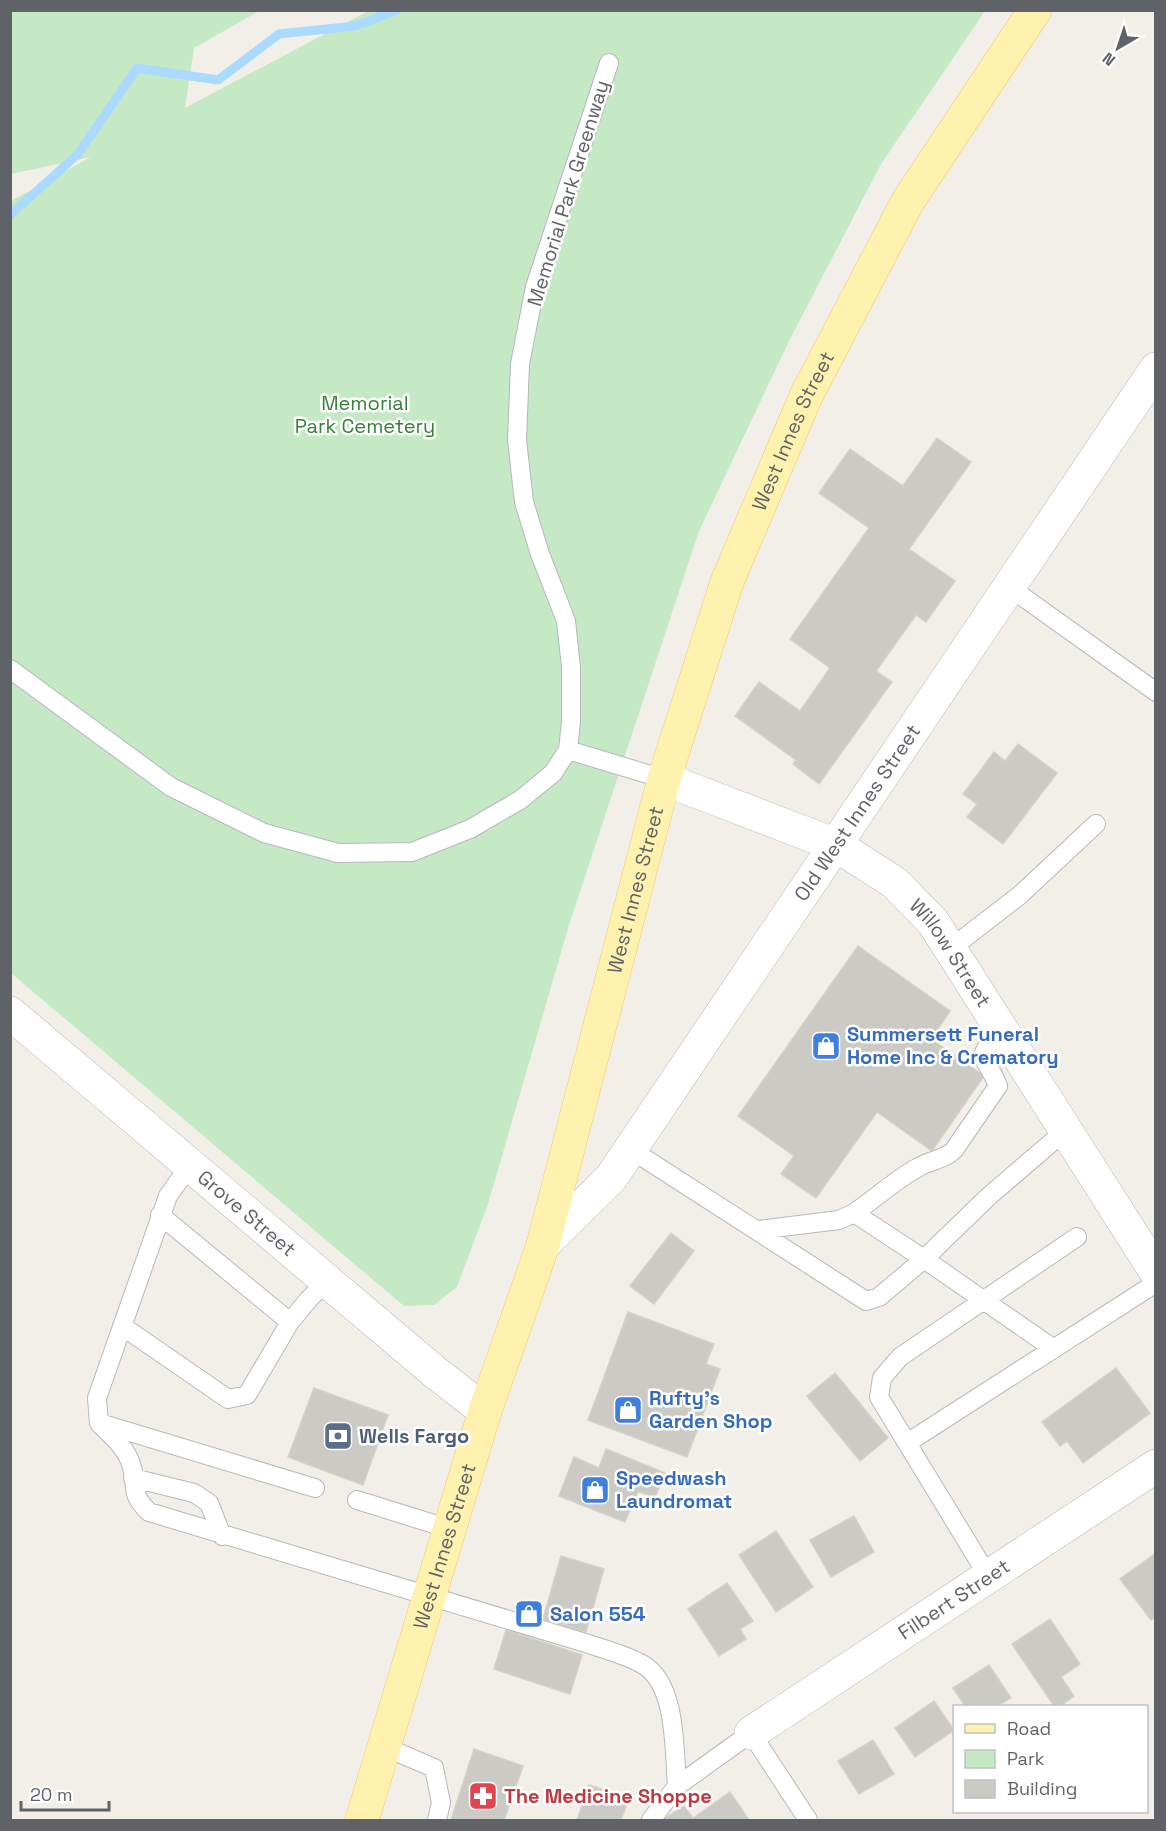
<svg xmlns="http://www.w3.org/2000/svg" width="1166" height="1831" viewBox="0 0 1166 1831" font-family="'Space Grotesk',sans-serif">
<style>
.green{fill:#c5e8c5}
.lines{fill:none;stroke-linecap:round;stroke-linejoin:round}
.stream{stroke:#aadaff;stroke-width:9}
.building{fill:#cccac5;stroke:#d6d1c6;stroke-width:1.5}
.service-casing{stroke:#b5b8bc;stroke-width:20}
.minor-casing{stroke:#b5b8bc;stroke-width:34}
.primary-casing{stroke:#f2c960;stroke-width:34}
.service{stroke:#fff;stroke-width:18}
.minor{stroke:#fff;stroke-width:33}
.primary{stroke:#fff2af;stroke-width:33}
.labels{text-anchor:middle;stroke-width:5;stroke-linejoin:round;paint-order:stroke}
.street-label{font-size:20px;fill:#5f6368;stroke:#fff}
.park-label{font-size:20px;fill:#348238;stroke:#fff}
.shop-label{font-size:20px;font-weight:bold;fill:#366cbe;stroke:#fff;text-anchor:start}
.service-label{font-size:20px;font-weight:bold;fill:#4e5e75;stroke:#fff;text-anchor:start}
.health-label{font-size:20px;font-weight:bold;fill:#be3a42;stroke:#fff;text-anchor:start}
</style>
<rect width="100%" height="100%" fill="#f1efe8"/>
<path class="green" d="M 11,11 L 259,11 L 194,48 L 185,108 L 368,11 L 985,11 L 881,164 L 790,339 L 699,531 L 569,925 L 488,1204 L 457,1287 L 434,1305 L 404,1306 L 11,973 L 11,201 L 91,157 L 11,174 Z"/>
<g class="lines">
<path class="stream" d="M 10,215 L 78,154 L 137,68 L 218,80 L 279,34 L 355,26 L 397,10"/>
</g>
<path class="building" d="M 937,438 L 971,462 L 909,549 L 955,581 L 926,622 L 916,615 L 876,671 L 892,682 L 819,784 L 793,764 L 796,760 L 735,716 L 759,682 L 800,711 L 830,668 L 790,639 L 869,528 L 819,493 L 850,449 L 903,486 Z
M 1018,744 L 1057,773 L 1003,844 L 967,817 L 977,804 L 963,794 L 994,752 L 1005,761 Z
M 858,946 L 950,1011 L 931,1039 L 984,1076 L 932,1151 L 877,1112 L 816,1198 L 781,1174 L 794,1156 L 738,1116 Z
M 671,1233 L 694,1251 L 654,1304 L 630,1286 Z
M 628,1312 L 714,1344 L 706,1364 L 720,1369 L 687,1457 L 588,1420 Z
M 1116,1368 L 1150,1413 L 1083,1463 L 1067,1441 L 1060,1446 L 1042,1422 Z
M 835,1373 L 888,1438 L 860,1461 L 807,1396 Z
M 314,1388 L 388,1415 L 363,1485 L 288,1457 Z
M 606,1449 L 665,1473 L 655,1498 L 638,1491 L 625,1522 L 559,1496 L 574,1457 L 599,1468 Z
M 854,1516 L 874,1552 L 831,1577 L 810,1540 Z
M 776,1531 L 813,1587 L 776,1612 L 739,1555 Z
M 1156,1553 L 1156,1617 L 1151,1620 L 1120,1579 Z
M 561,1556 L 604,1569 L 586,1632 L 543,1619 Z
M 727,1583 L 753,1621 L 740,1629 L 746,1639 L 719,1656 L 688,1609 Z
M 1050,1619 L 1080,1664 L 1061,1677 L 1074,1696 L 1060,1706 L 1054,1706 L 1012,1644 Z
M 506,1630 L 582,1655 L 570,1694 L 494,1669 Z
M 989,1665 L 1011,1698 L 997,1706 L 965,1706 L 953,1688 Z
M 934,1701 L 954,1730 L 915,1757 L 895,1728 Z
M 873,1740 L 894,1774 L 859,1794 L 838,1761 Z
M 474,1749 L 523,1766 L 504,1820 L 451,1820 Z
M 589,1785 L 629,1798 L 621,1820 L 577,1820 Z
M 730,1792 L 749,1820 L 662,1820 L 684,1806 L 693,1818 Z"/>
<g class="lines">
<g class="service-casing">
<path id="service" d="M 1009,587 L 1156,692
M 10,669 L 171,787 L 264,833 L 338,853 L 412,852 L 470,829 L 520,800 L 553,773 L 568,750 L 571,722 L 571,667 L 566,621 L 540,554 L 524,502 L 517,440 L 520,364 L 535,287 L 609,63
M 568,750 L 664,779
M 950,949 L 1020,895 L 1096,824
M 630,1149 L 866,1301 L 879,1297 L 924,1259 L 854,1213 L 839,1220 L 758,1230
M 190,1165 L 168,1196 L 97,1398 L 99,1423 C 110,1435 126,1447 131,1464 C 139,1487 128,1492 149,1512 L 589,1644 C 606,1650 626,1655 642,1664 C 677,1683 674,1750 677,1786
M 854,1213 C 875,1199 895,1180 917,1168 C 930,1160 944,1160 954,1150 L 998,1086 C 986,1054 971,1061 1002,1031
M 160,1215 L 290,1322 L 309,1299 L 327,1281
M 122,1326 L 228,1399 L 247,1395 L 290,1322
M 1054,1349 L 924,1259 L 988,1197 L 1066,1130
M 100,1423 L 315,1488
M 907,1443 L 1156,1283
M 133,1478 L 194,1493 L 209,1503 L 222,1536
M 357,1500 L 450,1529
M 988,1576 L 879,1397 L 882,1378 L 900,1357 L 1077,1237
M 385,1747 L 434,1768 L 441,1803 L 437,1820
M 651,1820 L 677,1786 L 751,1733 L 808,1820"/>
</g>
<g class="minor-casing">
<g id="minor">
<path id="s1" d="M 664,779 L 836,845 L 895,883 L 933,922 L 1156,1272"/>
<path id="s2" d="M 10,1013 L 436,1373 L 485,1411"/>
<path id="s3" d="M 543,1245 L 611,1178 L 1156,369"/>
<path id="s4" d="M 751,1733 L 1156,1466"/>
</g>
</g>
<g class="primary-casing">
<g id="primary">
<path id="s5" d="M 362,1820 L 485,1411 L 543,1245 L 664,779 L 727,582 L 806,396 L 908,201 L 1035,10"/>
</g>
</g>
<use href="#service" class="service"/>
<use href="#minor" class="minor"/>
<use href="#primary" class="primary"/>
</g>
<defs>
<g id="shop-square" transform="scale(1.5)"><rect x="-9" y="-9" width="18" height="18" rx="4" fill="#3f7fe0" stroke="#fff"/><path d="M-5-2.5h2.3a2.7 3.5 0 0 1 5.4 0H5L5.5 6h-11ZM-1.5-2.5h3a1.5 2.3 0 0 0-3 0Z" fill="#fff"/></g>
<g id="bank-square" transform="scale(1.5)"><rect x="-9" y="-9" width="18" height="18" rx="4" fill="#5c6f8a" stroke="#fff"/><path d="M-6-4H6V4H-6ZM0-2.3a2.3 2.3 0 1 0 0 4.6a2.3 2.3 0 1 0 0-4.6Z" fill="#fff"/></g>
<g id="pharmacy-square" transform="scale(1.5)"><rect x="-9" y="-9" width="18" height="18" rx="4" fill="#e0444e" stroke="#fff"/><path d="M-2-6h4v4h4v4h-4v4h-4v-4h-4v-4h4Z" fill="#fff"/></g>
</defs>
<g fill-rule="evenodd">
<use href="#shop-square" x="826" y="1046"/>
<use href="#shop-square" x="628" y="1410"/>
<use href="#bank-square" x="338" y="1436"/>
<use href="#shop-square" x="595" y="1490"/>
<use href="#shop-square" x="529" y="1614"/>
<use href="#pharmacy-square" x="483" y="1796"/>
</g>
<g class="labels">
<g class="street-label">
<text transform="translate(568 193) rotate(-73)" y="7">Memorial Park Greenway</text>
<text dy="7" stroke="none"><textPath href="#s5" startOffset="1456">West Innes Street</textPath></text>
<text dy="7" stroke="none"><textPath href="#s3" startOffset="536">Old West Innes Street</textPath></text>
<text dy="7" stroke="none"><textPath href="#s5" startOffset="970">West Innes Street</textPath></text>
<text dy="7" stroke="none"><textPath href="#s1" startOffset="344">Willow Street</textPath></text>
<text dy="7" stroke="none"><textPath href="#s2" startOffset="310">Grove Street</textPath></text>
<text dy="7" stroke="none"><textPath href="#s5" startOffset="286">West Innes Street</textPath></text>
<text dy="7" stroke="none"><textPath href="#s4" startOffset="243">Filbert Street</textPath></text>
</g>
<g class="park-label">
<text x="365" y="410">Memorial<tspan x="365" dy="23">Park Cemetery</tspan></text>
</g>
<g class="shop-label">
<text x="847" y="1041">Summersett Funeral<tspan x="847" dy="23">Home Inc &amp; Crematory</tspan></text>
<text x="649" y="1405">Rufty's<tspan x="649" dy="23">Garden Shop</tspan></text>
<text x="616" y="1485">Speedwash<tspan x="616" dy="23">Laundromat</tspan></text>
<text x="550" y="1621">Salon 554</text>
</g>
<g class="service-label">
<text x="359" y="1443">Wells Fargo</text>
</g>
<g class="health-label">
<text x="504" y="1803">The Medicine Shoppe</text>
</g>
</g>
<rect width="1166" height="1831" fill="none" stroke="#5f6368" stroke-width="24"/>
<rect x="953" y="1705" width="195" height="108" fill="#ffffff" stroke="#bfc1c3" stroke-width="1.5"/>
<rect x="965" y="1724" width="30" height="9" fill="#fff2af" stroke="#bfc1c3" stroke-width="1.5"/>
<text x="1007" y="1735" font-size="18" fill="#5f6368">Road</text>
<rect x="965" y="1750" width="30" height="18" fill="#c5e8c5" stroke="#bfc1c3" stroke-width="1.5"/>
<text x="1007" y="1765" font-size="18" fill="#5f6368">Park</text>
<rect x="965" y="1780" width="30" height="18" fill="#cccac5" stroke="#bfc1c3" stroke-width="1.5"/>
<text x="1007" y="1795" font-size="18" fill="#5f6368">Building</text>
<g transform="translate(1118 48) rotate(219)" stroke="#ffffff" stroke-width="4.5" paint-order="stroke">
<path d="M0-4.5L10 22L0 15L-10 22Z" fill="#5f6368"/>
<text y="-9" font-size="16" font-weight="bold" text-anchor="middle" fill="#5f6368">N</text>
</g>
<path d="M21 1801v9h88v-9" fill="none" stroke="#5f6368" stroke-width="3"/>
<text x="30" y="1801" font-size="18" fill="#5f6368" stroke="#ffffff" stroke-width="4.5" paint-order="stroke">20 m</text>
</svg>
